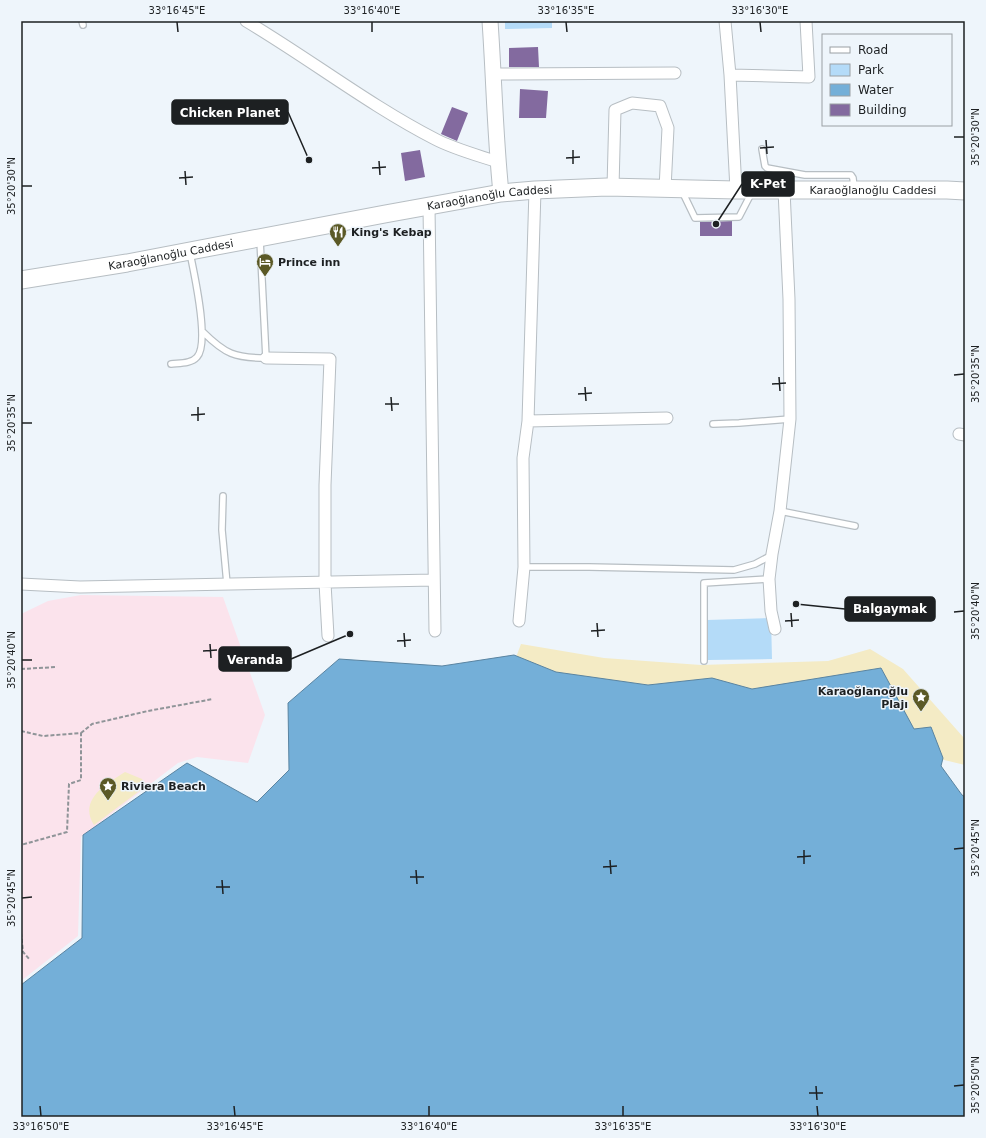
<svg xmlns="http://www.w3.org/2000/svg" width="986" height="1138" viewBox="0 0 986 1138" font-family="'DejaVu Sans',sans-serif">
<style>
.commercial{fill:#fbe3ec}
.green{fill:#b4dbf8}
.sand{fill:#f4ebc5}
.water{fill:#74afd8;stroke:#5a84a1}
.building{fill:#836a9f}
.lines{fill:none;stroke-linecap:round;stroke-linejoin:round}
.lane-casing{stroke:#b7bec3;stroke-width:8}
.street-casing{stroke:#b7bec3;stroke-width:13}
.secondary-casing{stroke:#b7bec3;stroke-width:17}
.primary-casing{stroke:#b7bec3;stroke-width:19}
.path{stroke:#8f9498;stroke-width:2;stroke-dasharray:4 2;stroke-linecap:butt}
.lane{stroke:#fff;stroke-width:5.5}
.street{stroke:#fff;stroke-width:11}
.secondary{stroke:#fff;stroke-width:15}
.primary{stroke:#fff;stroke-width:17}
.ticks{fill:none;stroke:#1d2022;stroke-width:1.5}
.labels{text-anchor:middle;stroke-width:3;stroke-linejoin:round;paint-order:stroke}
.street-label{font-size:11px;fill:#1d2022;stroke:#eef5fb}
.poi-label{font-size:11px;font-weight:bold;fill:#1d2022;stroke:#eef5fb;text-anchor:start}
.leader{fill:none;stroke:#1d2022;stroke-width:1.5}
.callout-dot{fill:#1d2022;stroke:#eef5fb;stroke-width:1.5}
.callout{fill:#1d2022;stroke:#1d2022;stroke-width:1.5}
.callout-label{font-size:12px;text-anchor:middle;font-weight:bold;fill:#fff}
.neatline{fill:none;stroke:#1d2022;stroke-width:1.5}
.ticks-label{font-size:10px;text-anchor:middle;fill:#1d2022}
</style>
<rect width="100%" height="100%" fill="#eef5fb"/>
<path class="commercial" d="M 81,595 L 223,597 L 265,715 L 248,763 L 197,757 L 178,763 L 81,837 L 78,936 L 21,981 L 21,614 L 48,601 Z"/>
<path class="green" d="M 505,21 L 552,21 L 552,28 L 505,29 Z
M 771,618 L 772,659 L 708,660 L 707,620 Z"/>
<path class="sand" d="M 521,644 L 604,658 L 701,665 L 828,661 L 870,649 L 903,669 L 964,738 L 965,765 L 940,759 L 912,733 L 751,693 L 629,688 L 556,678 L 515,660 Z
M 125,772 L 142,779 L 146,786 L 94,825 C 78,800 106,784 125,772 Z"/>
<path class="water" d="M 514,655 L 556,672 L 648,685 L 712,678 L 752,689 L 881,668 L 914,729 L 931,727 L 943,758 L 941,766 L 962,795 L 965,797 L 965,1117 L 21,1117 L 21,985 L 82,938 L 83,835 L 187,763 L 257,802 L 289,770 L 288,703 L 339,659 L 442,666 Z"/>
<path class="building" d="M 538,47 L 539,67 L 509,67 L 509,48 Z
M 520,89 L 548,91 L 546,118 L 519,118 Z
M 452,107 L 468,113 L 457,141 L 441,134 Z
M 420,150 L 425,177 L 405,181 L 401,153 Z
M 732,221 L 732,236 L 700,236 L 700,222 Z"/>
<g class="lines">
<g class="lane-casing">
<path id="lane" d="M 82,21 L 83,25
M 762,149 L 765,166 L 767,168 L 805,175 L 851,175 L 853,178 L 854,189
M 682,191 L 695,218 L 739,217 L 752,192
M 203,332 C 225,354 235,358 266,358 L 260,240
M 171,364 C 179,363 191,364 197,357 C 210,343 194,273 190,253
M 713,424 L 739,423 L 790,419
M 223,496 L 222,530 L 227,584
M 780,511 L 855,526
M 524,567 L 589,567 L 734,570 L 755,564 L 772,555
M 704,661 L 704,583 L 769,579"/>
</g>
<g class="street-casing">
<path id="street" d="M 246,21 C 310,59 369,105 435,139 C 454,149 477,155 498,162
M 725,21 L 730,75 L 736,190
M 494,74 L 675,73
M 730,75 L 809,77 L 806,21
M 613,187 L 615,110 L 632,103 L 660,106 L 668,128 L 665,189
M 429,207 L 435,631
M 266,358 L 330,359 L 325,485 L 325,583 L 328,636
M 528,421 L 667,418
M 959,434 L 965,435
M 21,584 L 80,587 L 434,580
M 519,621 L 524,567 L 523,458 L 528,421 L 535,190
M 775,629 L 771,611 L 769,579 L 772,554 L 780,511 L 790,419 L 789,299 L 784,190"/>
</g>
<g class="secondary-casing">
<path id="secondary" d="M 490,21 C 494,78 495,136 501,193"/>
</g>
<g class="primary-casing">
<g id="primary">
<path id="s1" d="M 21,280 L 127,263 L 385,214 L 501,193 L 535,190 L 607,187 L 736,190 L 947,190 L 965,191"/>
</g>
</g>
<path class="path" d="M 21,669 L 57,667
M 21,731 L 43,736 L 81,733 L 81,780 L 69,784 L 67,832 L 21,845
M 81,733 L 92,724 L 148,711 L 213,699
M 21,933 L 23,952 L 30,960"/>
<use href="#lane" class="lane"/>
<use href="#street" class="street"/>
<use href="#secondary" class="secondary"/>
<use href="#primary" class="primary"/>
</g>
<path class="ticks" d="M 177,22 L 178,32M 372,22 L 372,32M 566,22 L 567,32M 760,22 L 761,32M 954,137 L 964,137M 766,140 L 767,154M 760,148 L 774,147M 573,150 L 573,164M 566,158 L 580,157M 379,161 L 380,175M 372,168 L 386,167M 185,171 L 186,185M 179,178 L 193,177M 22,186 L 32,186M 954,375 L 964,374M 779,377 L 780,391M 772,384 L 786,383M 585,387 L 586,401M 578,394 L 592,393M 391,397 L 392,411M 385,404 L 399,404M 198,407 L 198,421M 191,415 L 205,414M 22,423 L 32,423M 954,612 L 964,611M 791,613 L 792,627M 785,621 L 799,620M 597,623 L 598,637M 591,631 L 605,630M 404,633 L 405,647M 397,641 L 411,640M 210,644 L 211,658M 203,651 L 217,650M 22,660 L 32,660M 954,849 L 964,848M 804,850 L 804,864M 797,857 L 811,856M 610,860 L 611,874M 603,867 L 617,866M 416,870 L 417,884M 410,877 L 424,877M 222,880 L 223,894M 216,887 L 230,887M 22,898 L 32,897M 816,1086 L 817,1100M 954,1086 L 964,1085M 809,1093 L 823,1093M 40,1106 L 41,1116M 234,1106 L 235,1116M 429,1106 L 429,1116M 623,1106 L 623,1116M 817,1106 L 818,1116"/>
<defs>
<g id="restaurant-pin" transform="scale(0.9)"><path d="M0 17L-7.5 6A9.5 9.5 0 1 1 7.5 6Z" fill="#5b5926" stroke="#eef5fb"/><path d="M-5-6h1v4h1v-4h1v4h1v-4h1v5L-1.5 .5V6h-2V.5L-5-1ZM5-6V6H3V1.5H1.5Q1.5-4 5-6Z" fill="#fff"/></g>
<g id="hotel-pin" transform="scale(0.9)"><path d="M0 17L-7.5 6A9.5 9.5 0 1 1 7.5 6Z" fill="#5b5926" stroke="#eef5fb"/><path d="M-6-4.5h1.5V1H6V5H4.5V3h-9V5H-6ZM-4 0a1.8 1.8 0 1 1 3.6 0ZM.5 0V-2.5h3Q6-2.5 6 0Z" fill="#fff"/></g>
<g id="sight-pin" transform="scale(0.9)"><path d="M0 17L-7.5 6A9.5 9.5 0 1 1 7.5 6Z" fill="#5b5926" stroke="#eef5fb"/><path d="M0-6L1.8-2.2L6-1.7L2.9 1.2L3.7 5.4L0 3.3L-3.7 5.4L-2.9 1.2L-6-1.7L-1.8-2.2Z" fill="#fff"/></g>
</defs>
<g fill-rule="evenodd">
<use href="#restaurant-pin" x="338" y="232"/>
<use href="#hotel-pin" x="265" y="262"/>
<use href="#sight-pin" x="921" y="697"/>
<use href="#sight-pin" x="108" y="786"/>
</g>
<g class="labels">
<g class="street-label">
<text dy="4" stroke="none"><textPath href="#s1" startOffset="860">Karaoğlanoğlu Caddesi</textPath></text>
<text dy="4" stroke="none"><textPath href="#s1" startOffset="476">Karaoğlanoğlu Caddesi</textPath></text>
<text dy="4" stroke="none"><textPath href="#s1" startOffset="152">Karaoğlanoğlu Caddesi</textPath></text>
</g>
<g class="poi-label">
<text x="351" y="236">King's Kebap</text>
<text x="278" y="266">Prince inn</text>
<text x="908" y="695" text-anchor="end">Karaoğlanoğlu<tspan x="908" dy="13">Plajı</tspan></text>
<text x="121" y="790">Riviera Beach</text>
</g>
</g>
<path class="leader" d="M309 160L288 112M716 224L742 184M796 604L845 609M350 634L291 659"/>
<g class="callout-dot">
<circle cx="309" cy="160" r="4"/>
<circle cx="716" cy="224" r="4"/>
<circle cx="796" cy="604" r="4"/>
<circle cx="350" cy="634" r="4"/>
</g>
<g class="callout">
<rect x="172" y="100" width="116" height="24" rx="4"/>
<rect x="742" y="172" width="52" height="24" rx="4"/>
<rect x="845" y="597" width="90" height="24" rx="4"/>
<rect x="219" y="647" width="72" height="24" rx="4"/>
</g>
<g class="callout-label">
<text x="230" y="117">Chicken Planet</text>
<text x="768" y="188">K-Pet</text>
<text x="890" y="613">Balgaymak</text>
<text x="255" y="664">Veranda</text>
</g>
<rect width="986" height="1138" fill="none" stroke="#eef5fb" stroke-width="44"/>
<rect x="822" y="34" width="130" height="92" fill="#eef5fb" stroke="#9aa0a4"/>
<rect x="830" y="47" width="20" height="6" fill="#ffffff" stroke="#9aa0a4"/>
<text x="858" y="54" font-size="12" fill="#1d2022">Road</text>
<rect x="830" y="64" width="20" height="12" fill="#b4dbf8" stroke="#9aa0a4"/>
<text x="858" y="74" font-size="12" fill="#1d2022">Park</text>
<rect x="830" y="84" width="20" height="12" fill="#74afd8" stroke="#9aa0a4"/>
<text x="858" y="94" font-size="12" fill="#1d2022">Water</text>
<rect x="830" y="104" width="20" height="12" fill="#836a9f" stroke="#9aa0a4"/>
<text x="858" y="114" font-size="12" fill="#1d2022">Building</text>
<rect x="22" y="22" width="942" height="1094" class="neatline"/>
<g class="ticks-label">
<text x="177" y="14">33°16'45"E</text>
<text x="372" y="14">33°16'40"E</text>
<text x="566" y="14">33°16'35"E</text>
<text x="760" y="14">33°16'30"E</text>
<text transform="translate(975 137) rotate(-90)" y="4">35°20'30"N</text>
<text transform="translate(11 186) rotate(-90)" y="4">35°20'30"N</text>
<text transform="translate(975 374) rotate(-90)" y="4">35°20'35"N</text>
<text transform="translate(11 423) rotate(-90)" y="4">35°20'35"N</text>
<text transform="translate(975 611) rotate(-90)" y="4">35°20'40"N</text>
<text transform="translate(11 660) rotate(-90)" y="4">35°20'40"N</text>
<text transform="translate(975 848) rotate(-90)" y="4">35°20'45"N</text>
<text transform="translate(11 898) rotate(-90)" y="4">35°20'45"N</text>
<text transform="translate(975 1085) rotate(-90)" y="4">35°20'50"N</text>
<text x="41" y="1130">33°16'50"E</text>
<text x="235" y="1130">33°16'45"E</text>
<text x="429" y="1130">33°16'40"E</text>
<text x="623" y="1130">33°16'35"E</text>
<text x="818" y="1130">33°16'30"E</text>
</g>
</svg>
